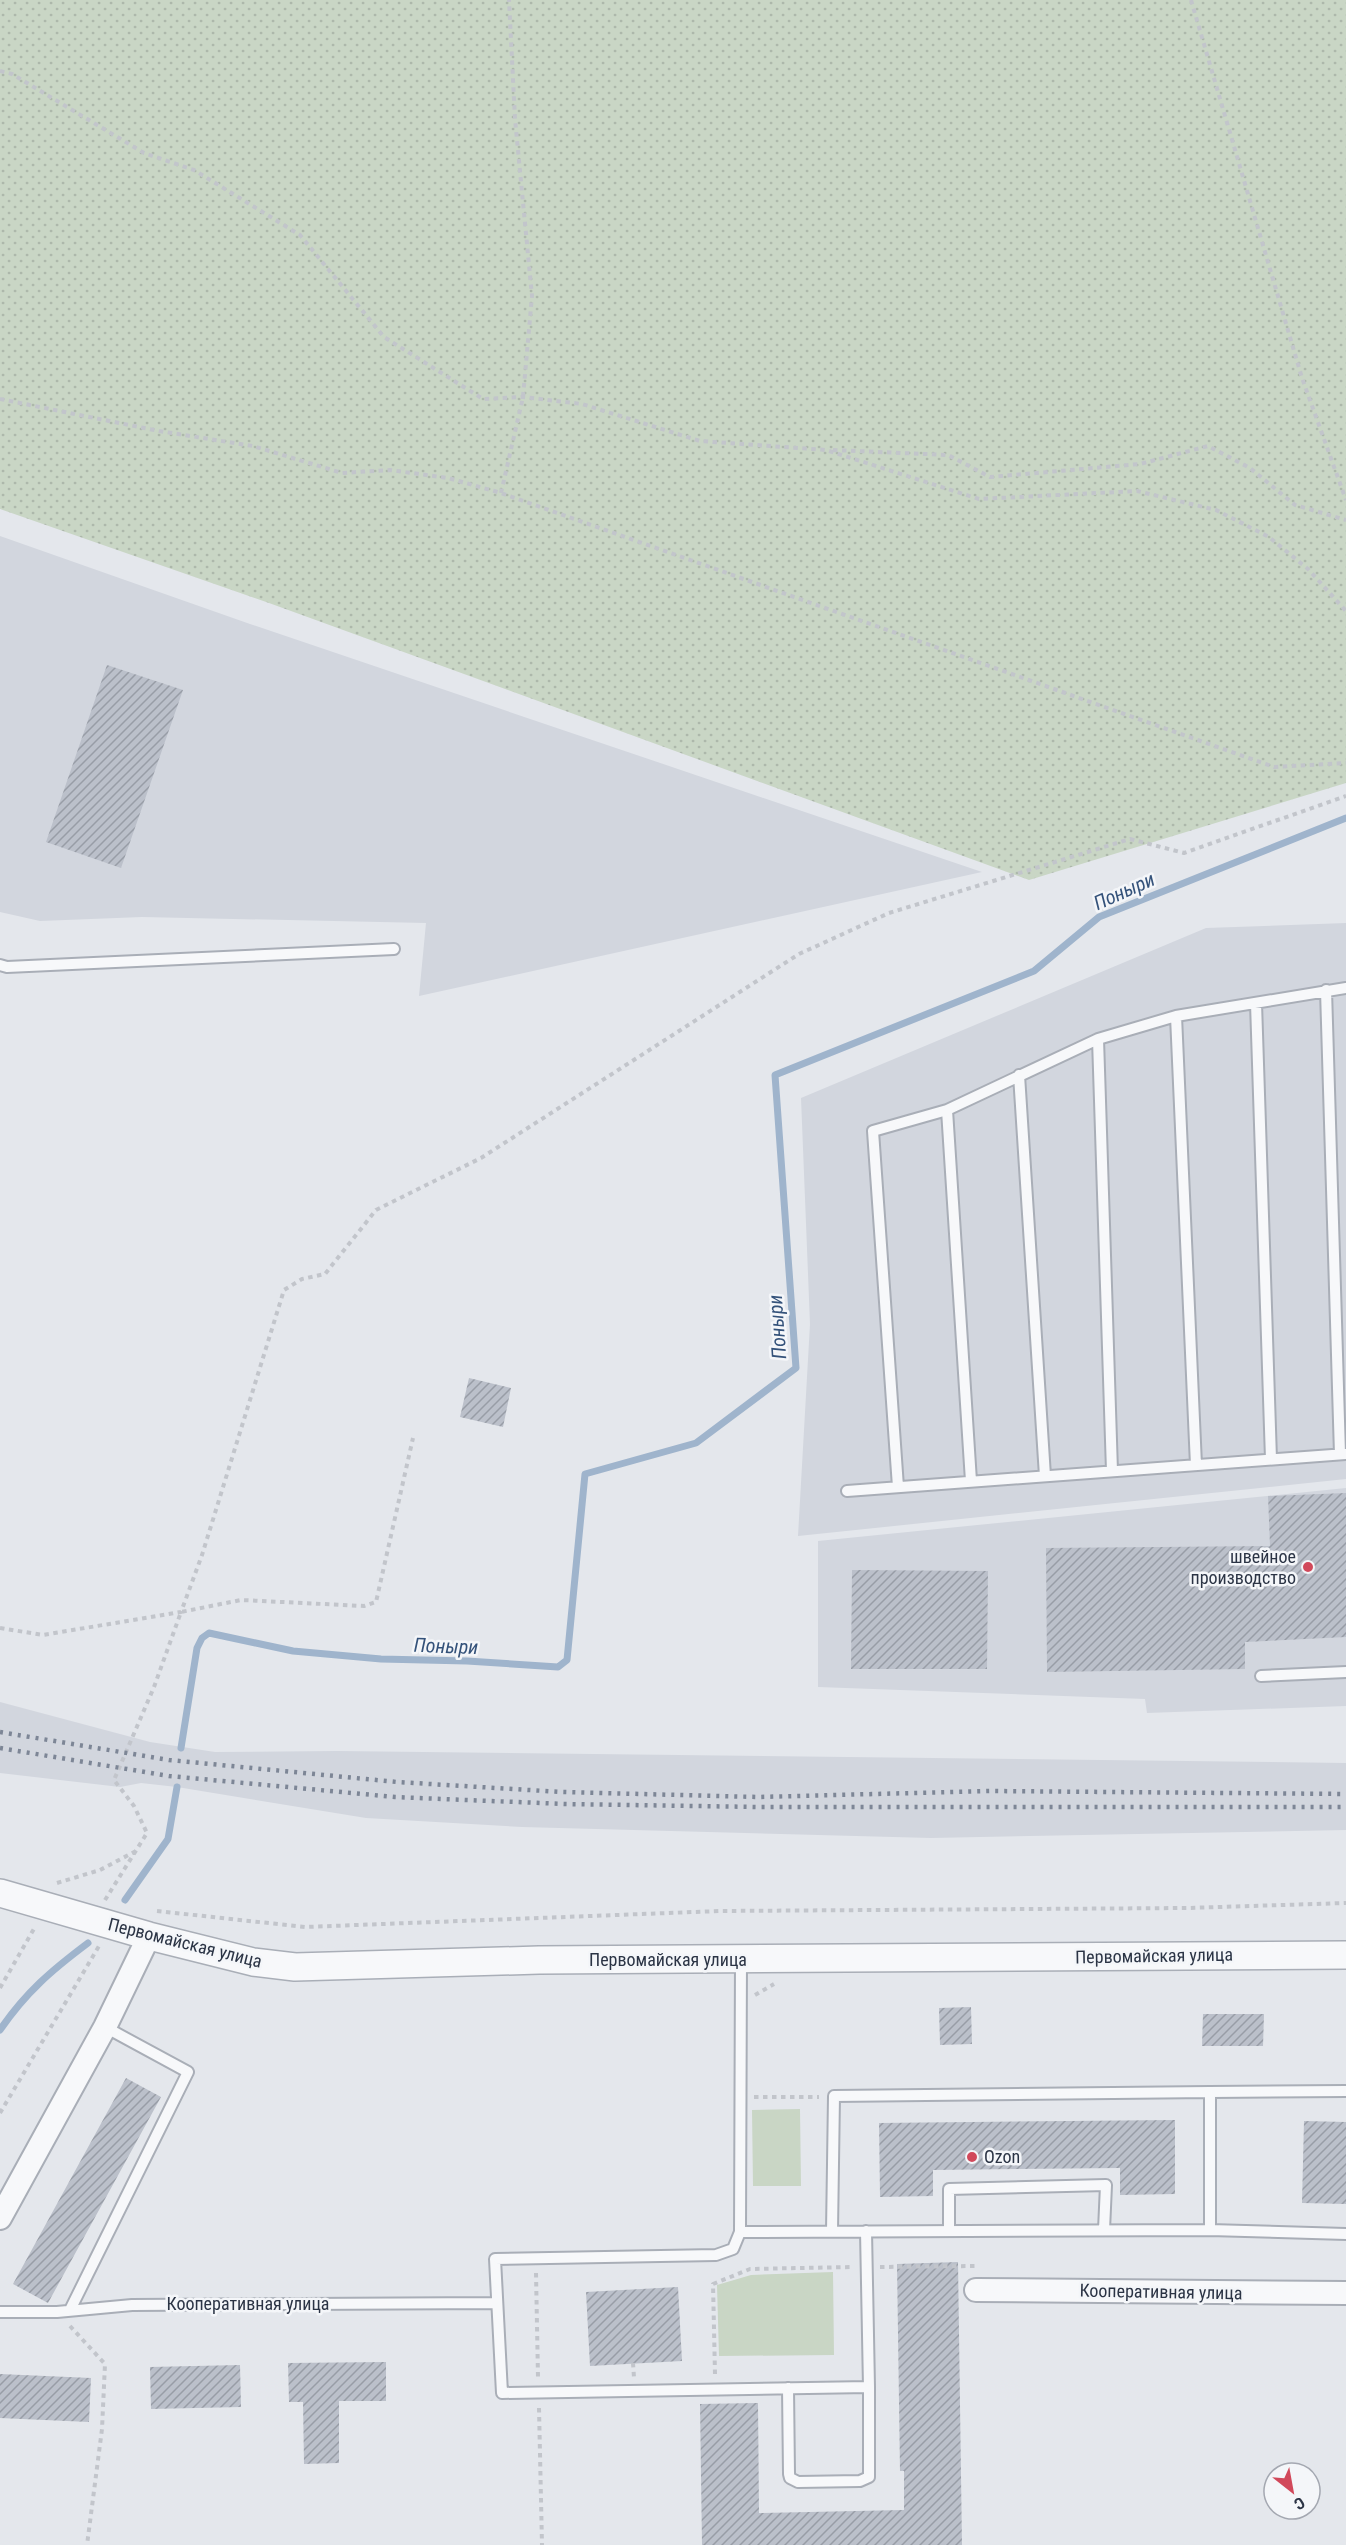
<svg xmlns="http://www.w3.org/2000/svg" width="1346" height="2545" viewBox="0 0 1346 2545" font-family="'Roboto Condensed',sans-serif">
<style>
.built{fill:#d2d6de}
.grass{fill:url(#grass-dots)}
.park{fill:#c9d6c5}
.lines{fill:none;stroke-linecap:round;stroke-linejoin:round}
.stream{stroke:#9fb4cc;stroke-width:7}
.building{fill:url(#building-hatch)}
.service-casing{stroke:#a9aeb7;stroke-width:14}
.minor-casing{stroke:#a9aeb7;stroke-width:26}
.tertiary-casing{stroke:#a9aeb7;stroke-width:30}
.path{stroke:#c2c5cb;stroke-width:4;stroke-dasharray:4.5 4.5;stroke-linecap:butt}
.service{stroke:#f7f8fa;stroke-width:10}
.minor{stroke:#f7f8fa;stroke-width:22}
.tertiary{stroke:#f7f8fa;stroke-width:27}
.rail{stroke:#7d8696;stroke-width:4.5;stroke-dasharray:3 6;stroke-linecap:butt}
.poi-dot{fill:#d1495b;stroke:#f4f6f9;stroke-width:2}
.labels{text-anchor:middle;stroke-width:5;stroke-linejoin:round;paint-order:stroke}
.poi-label{font-size:18px;fill:#2b3445;stroke:#f4f6f9;text-anchor:end}
.street-label{font-size:18px;fill:#2b3445;stroke:#f4f6f9}
.water-label{font-size:20px;font-style:italic;fill:#34527a;stroke:#f4f6f9}
</style>
<defs>
<pattern id="grass-dots" width="8" height="8" patternUnits="userSpaceOnUse" patternTransform="scale(1.5)"><rect width="8" height="8" fill="#c9d6c5"/><path d="M2 2h.1M6 6h.1" fill="none" stroke="#adb8ab" stroke-width="1.8" stroke-linecap="round"/></pattern>
<pattern id="building-hatch" width="6" height="6" patternUnits="userSpaceOnUse" patternTransform="scale(1.5)"><rect width="6" height="6" fill="#bbc0ca"/><path d="M-1 1l2-2M0 6l6-6M5 7l2-2" fill="none" stroke="#989da6"/></pattern>
</defs>
<rect width="100%" height="100%" fill="#e4e7ec"/>
<path class="built" d="M 0,536 L 250,624 L 982,872 L 419,996 L 426,923 L 142,917 L 40,921 L 0,912 Z
M 1346,923 L 1346,1479 L 798,1536 L 810,1324 L 801,1098 L 1206,928 Z
M 1346,1488 L 1346,1706 L 1147,1713 L 1145,1699 L 818,1687 L 818,1541 Z
M 0,1702 L 150,1742 L 215,1752 L 337,1751 L 1346,1763 L 1346,1830 L 931,1838 L 522,1827 L 366,1818 L 177,1787 L 141,1783 L 120,1787 L 0,1773 Z"/>
<path class="grass" d="M 0,0 L 1346,0 L 1346,783 L 1029,880 L 269,603 L 0,509 Z"/>
<path class="park" d="M 800,2109 L 801,2186 L 753,2186 L 752,2110 Z
M 833,2272 L 834,2355 L 719,2356 L 717,2285 L 751,2275 Z"/>
<g class="lines">
<path class="stream" d="M 181,1748 L 197,1648 L 202,1638 L 209,1633 L 293,1651 L 381,1659 L 467,1661 L 558,1667 L 567,1660 L 585,1474 L 696,1443 L 796,1368 L 775,1075 L 1034,971 L 1099,917 L 1346,818
M 125,1900 L 168,1839 L 177,1787
M 0,2030 C 26,1992 52,1970 88,1943"/>
</g>
<path class="building" d="M 107,665 L 183,690 L 121,868 L 46,842 Z
M 469,1378 L 511,1388 L 503,1427 L 460,1417 Z
M 1346,1493 L 1346,1637 L 1245,1642 L 1245,1669 L 1047,1672 L 1046,1548 L 1270,1546 L 1268,1496 Z
M 852,1570 L 988,1571 L 987,1669 L 851,1669 Z
M 971,2007 L 972,2044 L 940,2045 L 939,2008 Z
M 1203,2014 L 1264,2014 L 1263,2046 L 1202,2046 Z
M 126,2078 L 161,2097 L 48,2303 L 13,2284 Z
M 1175,2120 L 1175,2194 L 1120,2195 L 1120,2168 L 933,2170 L 933,2196 L 880,2197 L 879,2123 Z
M 1304,2121 L 1346,2122 L 1346,2204 L 1302,2203 Z
M 958,2262 L 962,2545 L 702,2545 L 700,2404 L 758,2403 L 759,2513 L 904,2510 L 904,2471 L 900,2471 L 897,2264 Z
M 678,2287 L 682,2361 L 590,2366 L 586,2292 Z
M 386,2362 L 386,2401 L 339,2401 L 339,2463 L 304,2464 L 303,2402 L 289,2402 L 288,2363 Z
M 240,2365 L 241,2407 L 151,2409 L 150,2367 Z
M 0,2374 L 91,2378 L 89,2422 L 0,2418 Z"/>
<g class="lines">
<g class="service-casing">
<path id="service" d="M 0,965 L 7,967 L 394,949
M 1326,990 L 1340,1454
M 1256,1003 L 1271,1459
M 1176,1016 L 1196,1465
M 1098,1039 L 1112,1471
M 1019,1075 L 1045,1476
M 947,1110 L 971,1481
M 898,1487 L 873,1131 L 947,1110 L 1098,1039 L 1176,1016 L 1346,988
M 847,1491 L 1346,1454
M 1261,1676 L 1346,1672
M 741,1960 L 740,2232 L 733,2249 L 716,2255 L 495,2259 L 502,2393 L 869,2387 L 866,2231
M 1210,2092 L 1346,2091
M 949,2230 L 949,2189 L 1106,2185 L 1104,2230
M 832,2231 L 834,2096 L 1210,2092 L 1210,2230
M 740,2232 L 1210,2230 L 1346,2234
M 70,2310 L 188,2072 L 105,2027
M 0,2312 L 57,2312 L 132,2305 L 497,2303
M 788,2388 L 789,2474 L 790,2478 L 798,2482 L 860,2481 L 869,2477 L 869,2387"/>
</g>
<g class="minor-casing">
<path id="minor" d="M 0,2218 L 105,2027 L 149,1936
M 976,2290 L 1346,2293"/>
</g>
<g class="tertiary-casing">
<path id="tertiary" d="M 0,1893 L 149,1936 L 253,1962 L 295,1967 L 539,1960 L 1346,1955"/>
</g>
<path class="path" d="M 1191,0 L 1302,378 L 1346,500
M 0,71 L 12,74 L 144,153 L 194,170 L 300,235 L 384,337 L 483,399 L 523,397 L 582,404 L 700,441 L 826,450 L 979,499 L 1137,491 L 1216,510 L 1269,537 L 1308,569 L 1346,611
M 0,399 L 159,431 L 253,446 L 342,473 L 390,470 L 448,478 L 501,493 L 1274,767 L 1346,763
M 833,450 L 948,455 L 990,477 L 1140,464 L 1208,446 L 1250,468 L 1295,505 L 1346,520
M 501,493 L 523,397 L 532,296 L 515,119 L 509,0
M 0,1628 L 43,1635 L 181,1612 L 202,1555 L 284,1290 L 302,1279 L 325,1274 L 376,1210 L 481,1158 L 799,954 L 889,913 L 1130,839 L 1184,853 L 1346,796
M 57,1883 L 100,1870 L 136,1851
M 105,1900 L 147,1833 L 134,1806 L 114,1780 L 154,1687 L 181,1612 L 241,1600 L 364,1606 L 376,1602 L 413,1438
M 157,1911 L 305,1927 L 720,1911 L 1187,1908 L 1346,1903
M 0,1988 L 35,1927
M 755,1995 L 774,1984
M 754,2097 L 819,2097
M 0,2113 L 99,1946
M 880,2267 L 975,2266
M 536,2273 L 538,2377
M 70,2326 L 105,2364 L 102,2429 L 87,2545
M 633,2363 L 634,2378
M 715,2374 L 713,2284 L 750,2269 L 852,2267
M 539,2408 L 542,2545"/>
<use href="#service" class="service"/>
<use href="#minor" class="minor"/>
<use href="#tertiary" class="tertiary"/>
<path class="rail" d="M 0,1732 L 169,1760 L 397,1782 L 562,1792 L 758,1797 L 991,1791 L 1346,1794
M 0,1748 L 169,1776 L 395,1797 L 564,1804 L 760,1807 L 1346,1807"/>
</g>
<g class="poi-dot">
<circle cx="1308" cy="1567" r="6"/>
<circle cx="972" cy="2157" r="6"/>
</g>
<g class="labels">
<g class="poi-label">
<text x="1296" y="1563">швейное<tspan x="1296" dy="21">производство</tspan></text>
<text x="984" y="2163" text-anchor="start">Ozon</text>
</g>
<g class="street-label">
<text transform="translate(185 1943) rotate(14)" y="6">Первомайская улица</text>
<text transform="translate(1154 1956) rotate(-1)" y="6">Первомайская улица</text>
<text x="668" y="1966">Первомайская улица</text>
<text transform="translate(1161 2292) rotate(1)" y="6">Кооперативная улица</text>
<text x="248" y="2310">Кооперативная улица</text>
</g>
<g class="water-label">
<text transform="translate(1124 891) rotate(-24)" y="7">Поныри</text>
<text transform="translate(777 1327) rotate(-94)" y="7">Поныри</text>
<text transform="translate(446 1646) rotate(2)" y="7">Поныри</text>
</g>
</g>
<g transform="translate(1292 2491) rotate(149)"><circle r="28" fill="#f4f6f9" stroke="#a4a8b1" stroke-width="1.5"/>
<path d="M0-4.5L10 22L0 15L-10 22Z" fill="#d1495b"/>
<text y="-9" font-size="16" font-weight="bold" text-anchor="middle" fill="#2b3445">С</text>
</g>
</svg>
